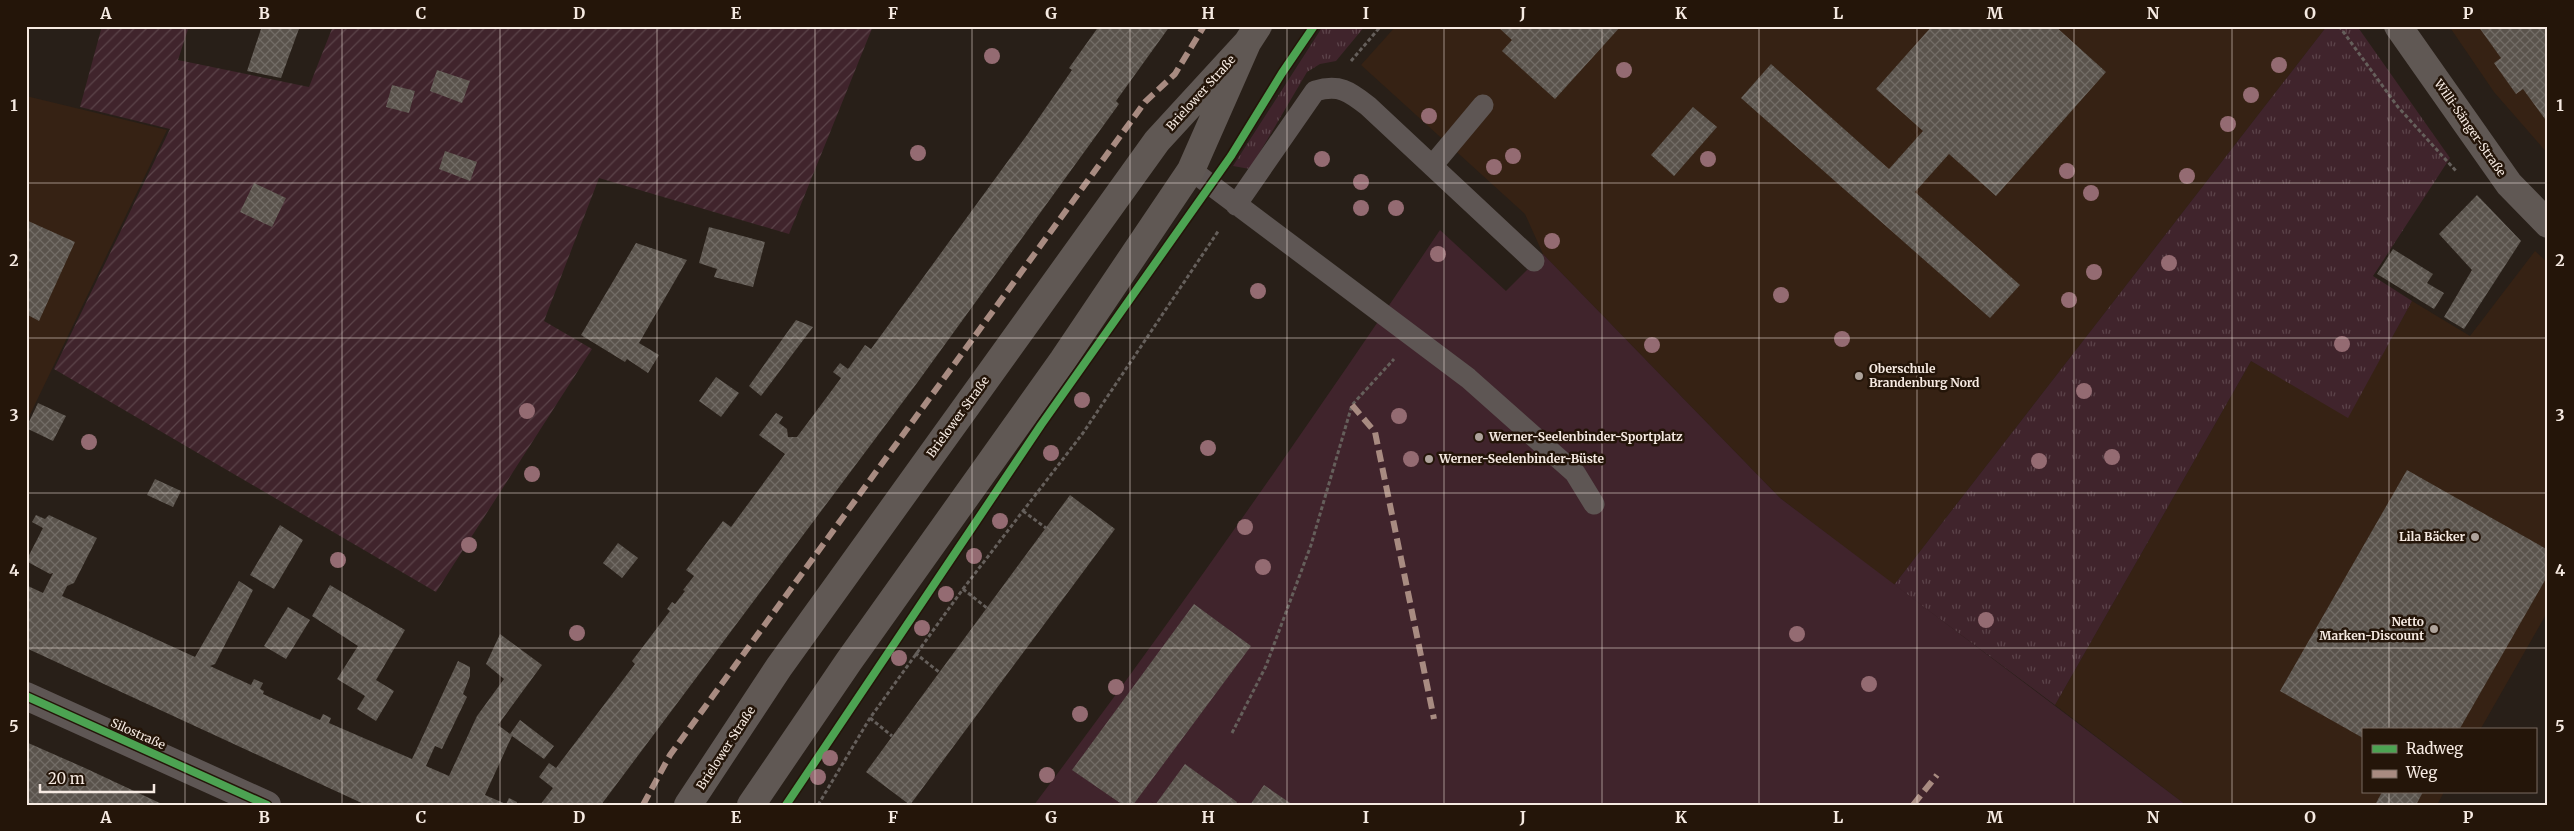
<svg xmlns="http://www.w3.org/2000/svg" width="2574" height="831" viewBox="0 0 2574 831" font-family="Merriweather,serif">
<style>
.built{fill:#362214}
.grass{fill:url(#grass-tufts)}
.garden{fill:url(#garden-furrows)}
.pitch{fill:#40242c}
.building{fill:url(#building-cross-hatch)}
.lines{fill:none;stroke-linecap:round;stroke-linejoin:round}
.path{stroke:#655f5b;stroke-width:3;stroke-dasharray:4 2.5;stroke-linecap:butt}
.service{stroke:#5e5654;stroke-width:21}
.minor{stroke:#5e5654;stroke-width:28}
.secondary{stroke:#605854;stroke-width:28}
.quiet{stroke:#a88b81;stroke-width:6;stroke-dasharray:12 6;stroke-linecap:butt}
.cycleway-casing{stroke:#241509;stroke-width:11}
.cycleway{stroke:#4ca352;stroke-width:8}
.tree{fill:#946b72}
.grid{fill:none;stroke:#f6eae2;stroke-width:1;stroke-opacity:0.55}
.poi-dot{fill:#aea39b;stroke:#241509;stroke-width:2}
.labels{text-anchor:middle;stroke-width:5;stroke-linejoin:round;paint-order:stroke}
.street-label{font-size:12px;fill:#f6eae2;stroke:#241509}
.poi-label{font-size:12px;font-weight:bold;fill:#f6eae2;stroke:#241509;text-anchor:start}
.neatline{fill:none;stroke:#f6eae2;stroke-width:2}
.grid-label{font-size:16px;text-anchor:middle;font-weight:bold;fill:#f6eae2}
</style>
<defs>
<pattern id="grass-tufts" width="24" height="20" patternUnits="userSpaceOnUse" patternTransform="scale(1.25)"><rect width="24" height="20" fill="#40242c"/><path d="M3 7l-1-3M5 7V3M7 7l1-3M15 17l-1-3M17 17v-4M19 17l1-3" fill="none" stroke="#5c444a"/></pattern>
<pattern id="garden-furrows" width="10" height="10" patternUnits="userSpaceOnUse" patternTransform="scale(1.25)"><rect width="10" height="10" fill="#40242c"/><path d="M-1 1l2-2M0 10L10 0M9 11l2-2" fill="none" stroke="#5c444a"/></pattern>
<pattern id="building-cross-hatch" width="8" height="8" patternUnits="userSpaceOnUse" patternTransform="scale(1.25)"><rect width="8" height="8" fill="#5a534c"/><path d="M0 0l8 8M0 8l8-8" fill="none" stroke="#726c66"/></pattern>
</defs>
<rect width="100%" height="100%" fill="#281f18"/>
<path class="built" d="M 1396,26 L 2327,26 L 1894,585 L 1780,498 L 1543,254 L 1525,214 L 1361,65 Z
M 2449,26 L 2548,26 L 2548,154 L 2494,92 Z
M 26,96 L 167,130 L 26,423 Z
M 2535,251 L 2548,263 L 2548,611 L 2480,730 L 2363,730 L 2363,792 L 2444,792 L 2437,805 L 2186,805 L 2055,705 L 2251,361 L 2348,417 L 2412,301 L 2470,336 Z"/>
<path class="grass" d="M 1323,26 L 1365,26 L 1336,61 L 1320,64 L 1307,72 L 1250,169 L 1233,166 Z
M 2327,26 L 2357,26 L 2450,158 L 2373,276 L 2412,301 L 2348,418 L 2251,361 L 2055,705 L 1894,585 Z"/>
<path class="garden" d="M 102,26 L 189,26 L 178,60 L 309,87 L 333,26 L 873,26 L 789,234 L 599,178 L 544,321 L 592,349 L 436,592 L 54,369 L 170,129 L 80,107 Z"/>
<path class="pitch" d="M 1440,230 L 1506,291 L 1543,254 L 1780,498 L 2186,805 L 1034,805 C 1175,617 1309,425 1440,230 Z"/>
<path class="building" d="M 262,26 L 300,26 L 281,78 L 247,71 Z
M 1099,26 L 1170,26 L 1116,101 L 1119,104 L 917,383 L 601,805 L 540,805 L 553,788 L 539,777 L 549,763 L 556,768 L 635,664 L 632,661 L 670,611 L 667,609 L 672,602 L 675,604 L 685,591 L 683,590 L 694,576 L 686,570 L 723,521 L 731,527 L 785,454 L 759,435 L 772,418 L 776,413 L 783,417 L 779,423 L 787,429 L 788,437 L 797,437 L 841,378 L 833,372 L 840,363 L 848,369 L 865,345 L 871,349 L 1027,135 L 1072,70 L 1069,68 Z
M 1497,26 L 1621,26 L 1555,99 L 1502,51 L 1512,40 Z
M 1932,26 L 2055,26 L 2106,72 L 1996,196 L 1949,154 L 1915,192 L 2020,285 L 1990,318 L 1741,98 L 1771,64 L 1889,169 L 1923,131 L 1876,89 Z
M 2478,26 L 2548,26 L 2548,117 L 2545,119 L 2523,89 L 2516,94 L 2494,63 L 2501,58 Z
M 437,70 L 470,81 L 462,103 L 430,91 Z
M 392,85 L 415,91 L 409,113 L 386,107 Z
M 1693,107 L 1717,127 L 1674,176 L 1651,155 Z
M 445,151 L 477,162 L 470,181 L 439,169 Z
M 254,183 L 286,198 L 272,227 L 240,212 Z
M 2477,195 L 2521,241 L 2464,329 L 2444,317 L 2472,270 L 2439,234 Z
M 26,220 L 75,242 L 39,321 L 26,314 Z
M 709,227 L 765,242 L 753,287 L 714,277 L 717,269 L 699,263 Z
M 636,243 L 687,260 L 639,343 L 659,355 L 648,373 L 627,359 L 625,362 L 581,335 Z
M 2393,249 L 2433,274 L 2427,283 L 2444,293 L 2434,309 L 2377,274 Z
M 796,320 L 813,327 L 761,396 L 749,386 Z
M 716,377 L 739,393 L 721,417 L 699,401 Z
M 38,403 L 66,416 L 53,441 L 26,428 Z
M 2407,470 L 2548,550 L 2548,575 L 2459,730 L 2363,730 L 2363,738 L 2280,691 Z
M 155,479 L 181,491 L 173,507 L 147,495 Z
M 1070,495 L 1115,529 L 910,805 L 866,772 Z
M 36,515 L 45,519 L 49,515 L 97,538 L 74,583 L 67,586 L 62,596 L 195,657 L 239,581 L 253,590 L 215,664 L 210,666 L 251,685 L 254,679 L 263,683 L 260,689 L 264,691 L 263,694 L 320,720 L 323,714 L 331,718 L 329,723 L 412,759 L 458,661 L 470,667 L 470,676 L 463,694 L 467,697 L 442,749 L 435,746 L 426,766 L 449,776 L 477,716 L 504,679 L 486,664 L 500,634 L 542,665 L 498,725 L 510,734 L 520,720 L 554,746 L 544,759 L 512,736 L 485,795 L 506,804 L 509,798 L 517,802 L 516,805 L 366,805 L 26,648 L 26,585 L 43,593 L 53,573 L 50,574 L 26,561 L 43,528 L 32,522 Z
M 280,525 L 303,540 L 274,589 L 250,575 Z
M 618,543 L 638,558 L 622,578 L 603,563 Z
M 330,585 L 405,630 L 376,680 L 394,691 L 376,721 L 357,709 L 365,696 L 337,679 L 358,646 L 312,616 Z
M 1194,604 L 1251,646 L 1133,805 L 1123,805 L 1072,770 Z
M 288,607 L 310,620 L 286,659 L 264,646 Z
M 26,742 L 85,768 L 164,805 L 26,805 Z
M 1185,764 L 1237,802 L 1235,805 L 1155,805 Z
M 1264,785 L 1293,805 L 1250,805 Z
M 2382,792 L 2423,792 L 2416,805 L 2375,805 Z"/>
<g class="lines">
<path class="path" d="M 2339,26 L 2398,107 L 2456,171
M 1351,61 L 1381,26
M 1023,511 L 1046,528
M 963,589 L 987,608
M 915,653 L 939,672
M 870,718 L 892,736
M 1232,733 L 1266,666 L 1311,545 L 1352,405 L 1394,359
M 818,805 L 870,718 L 963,589 L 1083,433 L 1219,230"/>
<path class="service" d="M 1432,166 L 1483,105
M 1191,170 L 1468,378 L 1575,473 L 1594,504
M 1236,205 L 1315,91 C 1339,84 1349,91 1368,106 L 1534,261"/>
<path class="minor" d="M 26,696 L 267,805"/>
<path class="secondary" d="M 2398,26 L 2509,184 L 2548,224
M 688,805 L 779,667 L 1157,141 L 1247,43
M 751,805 L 849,661 L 1063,360 L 1191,170 L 1247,43 L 1258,26"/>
<path class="quiet" d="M 1352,405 L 1375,432 L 1434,719
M 643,805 L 670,755 L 1145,102 L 1175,74 L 1204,26
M 1913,805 L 1937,775"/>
<g class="cycleway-casing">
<path id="cycleway" d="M 26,696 L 267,805
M 786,805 L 1041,425 L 1231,156 L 1282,73 L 1314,26"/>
</g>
<use href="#cycleway" class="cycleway"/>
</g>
<g class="tree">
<circle cx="992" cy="56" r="8"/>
<circle cx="2279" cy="65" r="8"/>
<circle cx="1624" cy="70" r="8"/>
<circle cx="2251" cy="95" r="8"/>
<circle cx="1429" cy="116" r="8"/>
<circle cx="2228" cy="124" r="8"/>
<circle cx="918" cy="153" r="8"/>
<circle cx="1513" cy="156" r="8"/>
<circle cx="1322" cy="159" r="8"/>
<circle cx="1708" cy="159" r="8"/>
<circle cx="1494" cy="167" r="8"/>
<circle cx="2067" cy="171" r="8"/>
<circle cx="2187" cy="176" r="8"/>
<circle cx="1361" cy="182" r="8"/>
<circle cx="2091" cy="193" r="8"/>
<circle cx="1361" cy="208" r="8"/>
<circle cx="1396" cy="208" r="8"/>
<circle cx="1552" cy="241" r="8"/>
<circle cx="1438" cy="254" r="8"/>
<circle cx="2169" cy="263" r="8"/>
<circle cx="2094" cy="272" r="8"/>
<circle cx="1258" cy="291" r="8"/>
<circle cx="1781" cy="295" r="8"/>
<circle cx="2069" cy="300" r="8"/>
<circle cx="1842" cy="339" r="8"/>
<circle cx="2342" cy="344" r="8"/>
<circle cx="1652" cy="345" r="8"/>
<circle cx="2084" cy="391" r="8"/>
<circle cx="1082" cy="400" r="8"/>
<circle cx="527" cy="411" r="8"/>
<circle cx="1399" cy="416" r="8"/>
<circle cx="89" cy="442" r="8"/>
<circle cx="1208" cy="448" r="8"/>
<circle cx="1051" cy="453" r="8"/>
<circle cx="2112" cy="457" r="8"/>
<circle cx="1411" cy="459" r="8"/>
<circle cx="2039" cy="461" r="8"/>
<circle cx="532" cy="474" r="8"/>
<circle cx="1000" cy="521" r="8"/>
<circle cx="1245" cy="527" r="8"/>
<circle cx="469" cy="545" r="8"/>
<circle cx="974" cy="556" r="8"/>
<circle cx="338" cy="560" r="8"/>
<circle cx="1263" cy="567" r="8"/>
<circle cx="946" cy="594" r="8"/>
<circle cx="1986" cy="620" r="8"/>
<circle cx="922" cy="628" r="8"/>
<circle cx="577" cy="633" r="8"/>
<circle cx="1797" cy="634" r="8"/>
<circle cx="899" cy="658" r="8"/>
<circle cx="1869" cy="684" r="8"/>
<circle cx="1116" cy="687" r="8"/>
<circle cx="1080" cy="714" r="8"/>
<circle cx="830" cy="758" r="8"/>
<circle cx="1047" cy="775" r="8"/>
<circle cx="818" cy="777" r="8"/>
</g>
<path class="grid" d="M 185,26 L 185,805M 342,26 L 342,805M 500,26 L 500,805M 657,26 L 657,805M 815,26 L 815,805M 972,26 L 972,805M 1130,26 L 1130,805M 1287,26 L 1287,805M 1444,26 L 1444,805M 1602,26 L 1602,805M 1759,26 L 1759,805M 1917,26 L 1917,805M 2074,26 L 2074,805M 2232,26 L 2232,805M 2389,26 L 2389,730M 26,183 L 2548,183M 26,338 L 2548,338M 26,493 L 2548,493M 26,648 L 2548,648M 2389,792 L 2389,805"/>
<g class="poi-dot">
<circle cx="1859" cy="376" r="5"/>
<circle cx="1479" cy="437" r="5"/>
<circle cx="1429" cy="459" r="5"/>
<circle cx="2475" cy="537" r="5"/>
<circle cx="2434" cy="629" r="5"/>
</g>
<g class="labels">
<g class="street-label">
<text transform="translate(1201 93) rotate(-48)" y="4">Brielower Straße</text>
<text transform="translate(2470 128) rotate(55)" y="4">Willi-Sänger-Straße</text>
<text transform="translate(958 417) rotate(-54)" y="4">Brielower Straße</text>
<text transform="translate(138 734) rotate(24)" y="4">Silostraße</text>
<text transform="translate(726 748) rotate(-57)" y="4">Brielower Straße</text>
</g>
<g class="poi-label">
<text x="1869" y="373">Oberschule<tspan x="1869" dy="14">Brandenburg Nord</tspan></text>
<text x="1489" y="441">Werner-Seelenbinder-Sportplatz</text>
<text x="1439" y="463">Werner-Seelenbinder-Büste</text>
<text x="2465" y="541" text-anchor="end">Lila Bäcker</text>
<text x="2424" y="626" text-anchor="end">Netto<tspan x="2424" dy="14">Marken-Discount</tspan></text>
</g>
</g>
<rect width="2574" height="831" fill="none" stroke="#241509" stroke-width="55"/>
<rect x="2362" y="728" width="175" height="65" fill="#241509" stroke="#786a60"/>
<rect x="2372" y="745" width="25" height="8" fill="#4ca352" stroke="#786a60"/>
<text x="2406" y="754" font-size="15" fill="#f6eae2">Radweg</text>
<rect x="2372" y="770" width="25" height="8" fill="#a88b81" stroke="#786a60"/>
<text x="2406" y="778" font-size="15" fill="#f6eae2">Weg</text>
<path d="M40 784v8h114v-8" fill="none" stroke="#f6eae2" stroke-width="2.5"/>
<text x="48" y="784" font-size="15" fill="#f6eae2" stroke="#241509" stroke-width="4" paint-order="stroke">20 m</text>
<rect x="28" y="28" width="2518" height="776" class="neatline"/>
<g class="grid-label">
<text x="106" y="19">A</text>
<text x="264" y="19">B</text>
<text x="421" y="19">C</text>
<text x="579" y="19">D</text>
<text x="736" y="19">E</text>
<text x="893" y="19">F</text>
<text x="1051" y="19">G</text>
<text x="1208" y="19">H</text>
<text x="1366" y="19">I</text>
<text x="1523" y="19">J</text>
<text x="1681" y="19">K</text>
<text x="1838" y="19">L</text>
<text x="1995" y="19">M</text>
<text x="2153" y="19">N</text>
<text x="2310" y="19">O</text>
<text x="2468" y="19">P</text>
<text x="14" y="111">1</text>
<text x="2560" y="111">1</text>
<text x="14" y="266">2</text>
<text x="2560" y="266">2</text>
<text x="14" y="421">3</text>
<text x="2560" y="421">3</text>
<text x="14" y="576">4</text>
<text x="2560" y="576">4</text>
<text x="14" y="732">5</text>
<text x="2560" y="732">5</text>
<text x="106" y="823">A</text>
<text x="264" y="823">B</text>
<text x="421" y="823">C</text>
<text x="579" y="823">D</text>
<text x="736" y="823">E</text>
<text x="893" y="823">F</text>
<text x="1051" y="823">G</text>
<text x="1208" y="823">H</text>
<text x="1366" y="823">I</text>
<text x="1523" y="823">J</text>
<text x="1681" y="823">K</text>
<text x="1838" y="823">L</text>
<text x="1995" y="823">M</text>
<text x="2153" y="823">N</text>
<text x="2310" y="823">O</text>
<text x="2468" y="823">P</text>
</g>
</svg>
